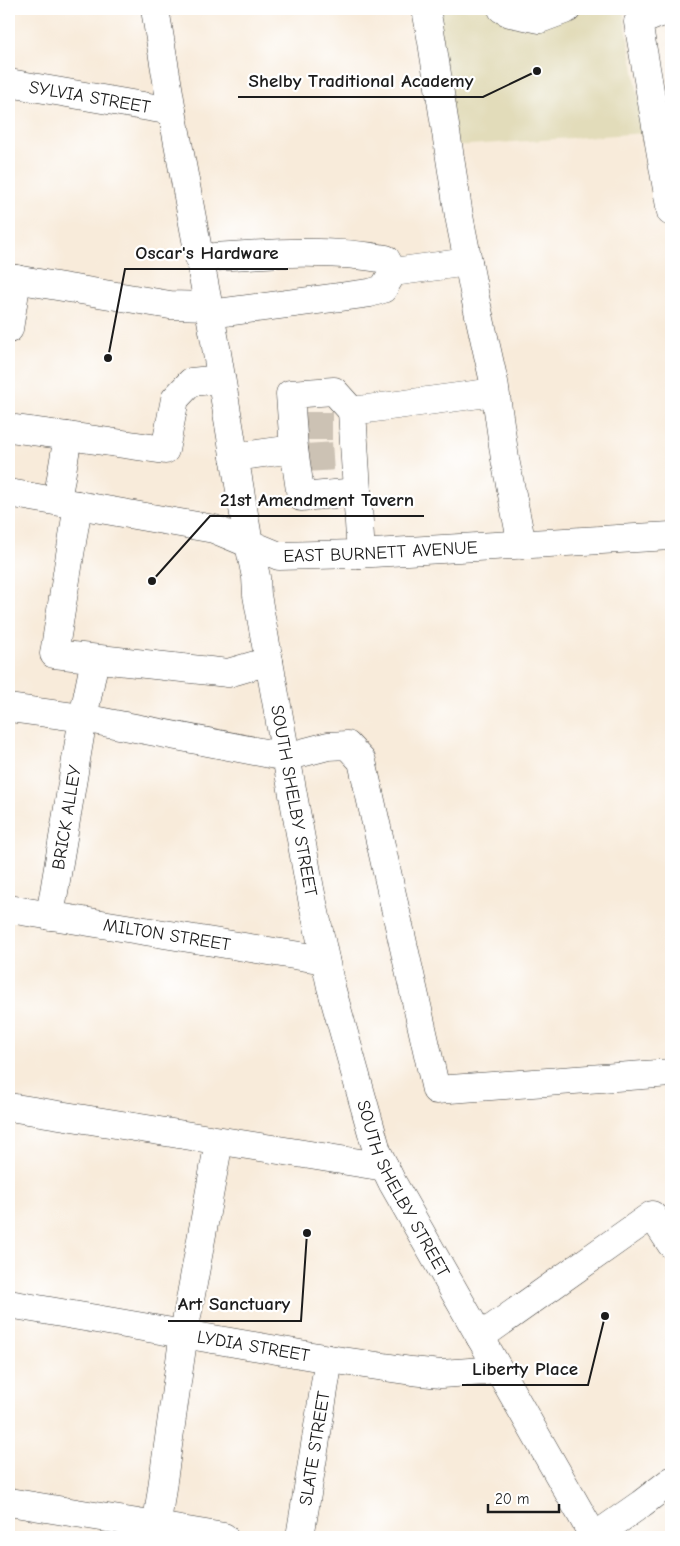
<svg xmlns="http://www.w3.org/2000/svg" width="680" height="1546" viewBox="0 0 680 1546" font-family="'Comic Neue',sans-serif">
<style>
.built{fill:#e2dcba}
.lines{fill:none;stroke-linecap:round;stroke-linejoin:round}
.minor-tunnel{stroke:#ccc2b4;stroke-width:28;stroke-dasharray:28 14;stroke-linecap:butt}
.minor-casing{stroke:#3d3b38;stroke-width:29}
.major-casing{stroke:#3d3b38;stroke-width:29}
.minor{stroke:#fff;stroke-width:28}
.major{stroke:#fff;stroke-width:28}
.labels{text-anchor:middle;stroke-width:4.5;stroke-linejoin:round;paint-order:stroke}
.street-label{font-size:18px;fill:#1c1c1c;stroke:#fff}
.leader{fill:none;stroke:#1c1c1c;stroke-width:2}
.callout-dot{fill:#1c1c1c;stroke:#fff;stroke-width:2}
.callout-label{font-size:19px;text-anchor:middle;font-weight:bold;fill:#1c1c1c;stroke:#fff;stroke-width:4.5;stroke-linejoin:round;paint-order:stroke}
</style>
<rect width="100%" height="100%" fill="#fff"/>
<filter id="ink" filterUnits="userSpaceOnUse"><feTurbulence type="fractalNoise" baseFrequency=".02" numOctaves="2"/><feDisplacementMap in="SourceGraphic" scale="10" xChannelSelector="R" yChannelSelector="G"/><feConvolveMatrix kernelMatrix="1 2 1 2 8 2 1 2 1" color-interpolation-filters="sRGB"/></filter>
<filter id="wash" filterUnits="userSpaceOnUse"><feTurbulence type="fractalNoise" baseFrequency=".0096" numOctaves="4" result="noise"/><feDisplacementMap in="SourceGraphic" scale="20" xChannelSelector="R" yChannelSelector="G"/><feGaussianBlur stdDeviation="1.12" result="paint"/><feColorMatrix in="noise" values="0 0 0 0 0 0 0 0 0 0 0 0 0 0 0 0 0 1.4 0 .05"/><feComposite in="paint" operator="in"/></filter>
<g filter="url(#wash)">
<rect width="100%" height="100%" fill="#f8ebda"/>
<path class="built" d="M 429,9 L 623,9 L 645,133 L 454,146 Z"/>
</g>
<g filter="url(#ink)">
<g class="lines">
<path class="minor-tunnel" d="M 304,426 L 336,426
M 305,458 L 337,456"/>
<g class="minor-casing">
<g id="minor">
<path d="M 426,9 L 432,42 L 459,216 L 475,297 L 494,382 L 505,459 L 522,545"/>
<path d="M 502,9 L 510,13 L 540,19 L 567,9"/>
<path d="M 670,9 L 638,22 L 671,212"/>
<path id="s1" d="M 9,83 L 172,111"/>
<path d="M 200,258 C 261,254 325,248 386,259 L 393,272 L 383,289 L 370,293 L 210,314"/>
<path d="M 393,272 L 468,262"/>
<path d="M 9,278 L 170,305 L 209,306"/>
<path d="M 9,329 L 17,279"/>
<path d="M 9,428 L 68,436"/>
<path d="M 294,449 L 290,394 L 334,391 L 352,411"/>
<path d="M 234,457 L 294,449 L 301,497 L 357,492"/>
<path id="s2" d="M 9,493 L 214,529 L 279,556 L 355,554 L 671,536"/>
<path d="M 57,501 L 68,436 L 165,450 L 175,399 L 191,382 L 221,379"/>
<path d="M 78,505 L 54,654 L 228,673 L 269,661"/>
<path d="M 361,554 L 352,411 L 495,392"/>
<path d="M 9,708 L 83,718 L 286,757 L 328,746 L 347,745 L 362,761 L 436,1090 L 671,1073"/>
<path id="s3" d="M 9,909 L 325,960"/>
<path id="s4" d="M 50,916 L 83,718 L 95,659"/>
<path d="M 9,1107 L 385,1167"/>
<path id="s5" d="M 9,1304 L 329,1359 L 412,1371 L 441,1374 L 499,1370"/>
<path d="M 480,1337 L 652,1215 L 671,1244"/>
<path d="M 9,1502 L 224,1537"/>
<path d="M 155,1537 L 184,1333 L 219,1141"/>
<path id="s6" d="M 300,1537 L 329,1359"/>
<path d="M 594,1537 L 641,1504 L 671,1481"/>
</g>
</g>
<g class="major-casing">
<g id="major">
<path id="s7" d="M 155,9 L 172,111 L 215,341 L 249,544 L 256,577 L 257,595 L 310,889 L 331,987 L 377,1151 L 392,1182 L 594,1537"/>
</g>
</g>
<use href="#minor" class="minor"/>
<use href="#major" class="major"/>
</g>
</g>
<g class="labels">
<g class="street-label">
<text dy="6" stroke="none"><textPath href="#s1" startOffset="82">SYLVIA STREET</textPath></text>
<text dy="6" stroke="none"><textPath href="#s2" startOffset="380">EAST BURNETT AVENUE</textPath></text>
<text dy="6" stroke="none"><textPath href="#s7" startOffset="804">SOUTH SHELBY STREET</textPath></text>
<text dy="6" stroke="none"><textPath href="#s4" startOffset="100">BRICK ALLEY</textPath></text>
<text dy="6" stroke="none"><textPath href="#s3" startOffset="160">MILTON STREET</textPath></text>
<text dy="6" stroke="none"><textPath href="#s7" startOffset="1209">SOUTH SHELBY STREET</textPath></text>
<text dy="6" stroke="none"><textPath href="#s5" startOffset="248">LYDIA STREET</textPath></text>
<text dy="6" stroke="none"><textPath href="#s6" startOffset="90">SLATE STREET</textPath></text>
</g>
</g>
<path class="leader" d="M537 71L483 97H238M108 358L125 269H288M152 581L210 516H424M307 1233L301 1321H168M605 1316L588 1385H462"/>
<g class="callout-dot">
<circle cx="537" cy="71" r="5"/>
<circle cx="108" cy="358" r="5"/>
<circle cx="152" cy="581" r="5"/>
<circle cx="307" cy="1233" r="5"/>
<circle cx="605" cy="1316" r="5"/>
</g>
<g class="callout-label">
<text x="361" y="87">Shelby Traditional Academy</text>
<text x="207" y="259">Oscar's Hardware</text>
<text x="317" y="506">21st Amendment Tavern</text>
<text x="234" y="1310">Art Sanctuary</text>
<text x="525" y="1375">Liberty Place</text>
</g>
<rect width="680" height="1546" fill="none" stroke="#fff" stroke-width="30"/>
<path d="M488 1504v8h71v-8" fill="none" stroke="#1c1c1c" stroke-width="2.5"/>
<text x="495" y="1504" font-size="15" fill="#1c1c1c" stroke="#ffffff" stroke-width="4" paint-order="stroke">20 m</text>
</svg>
